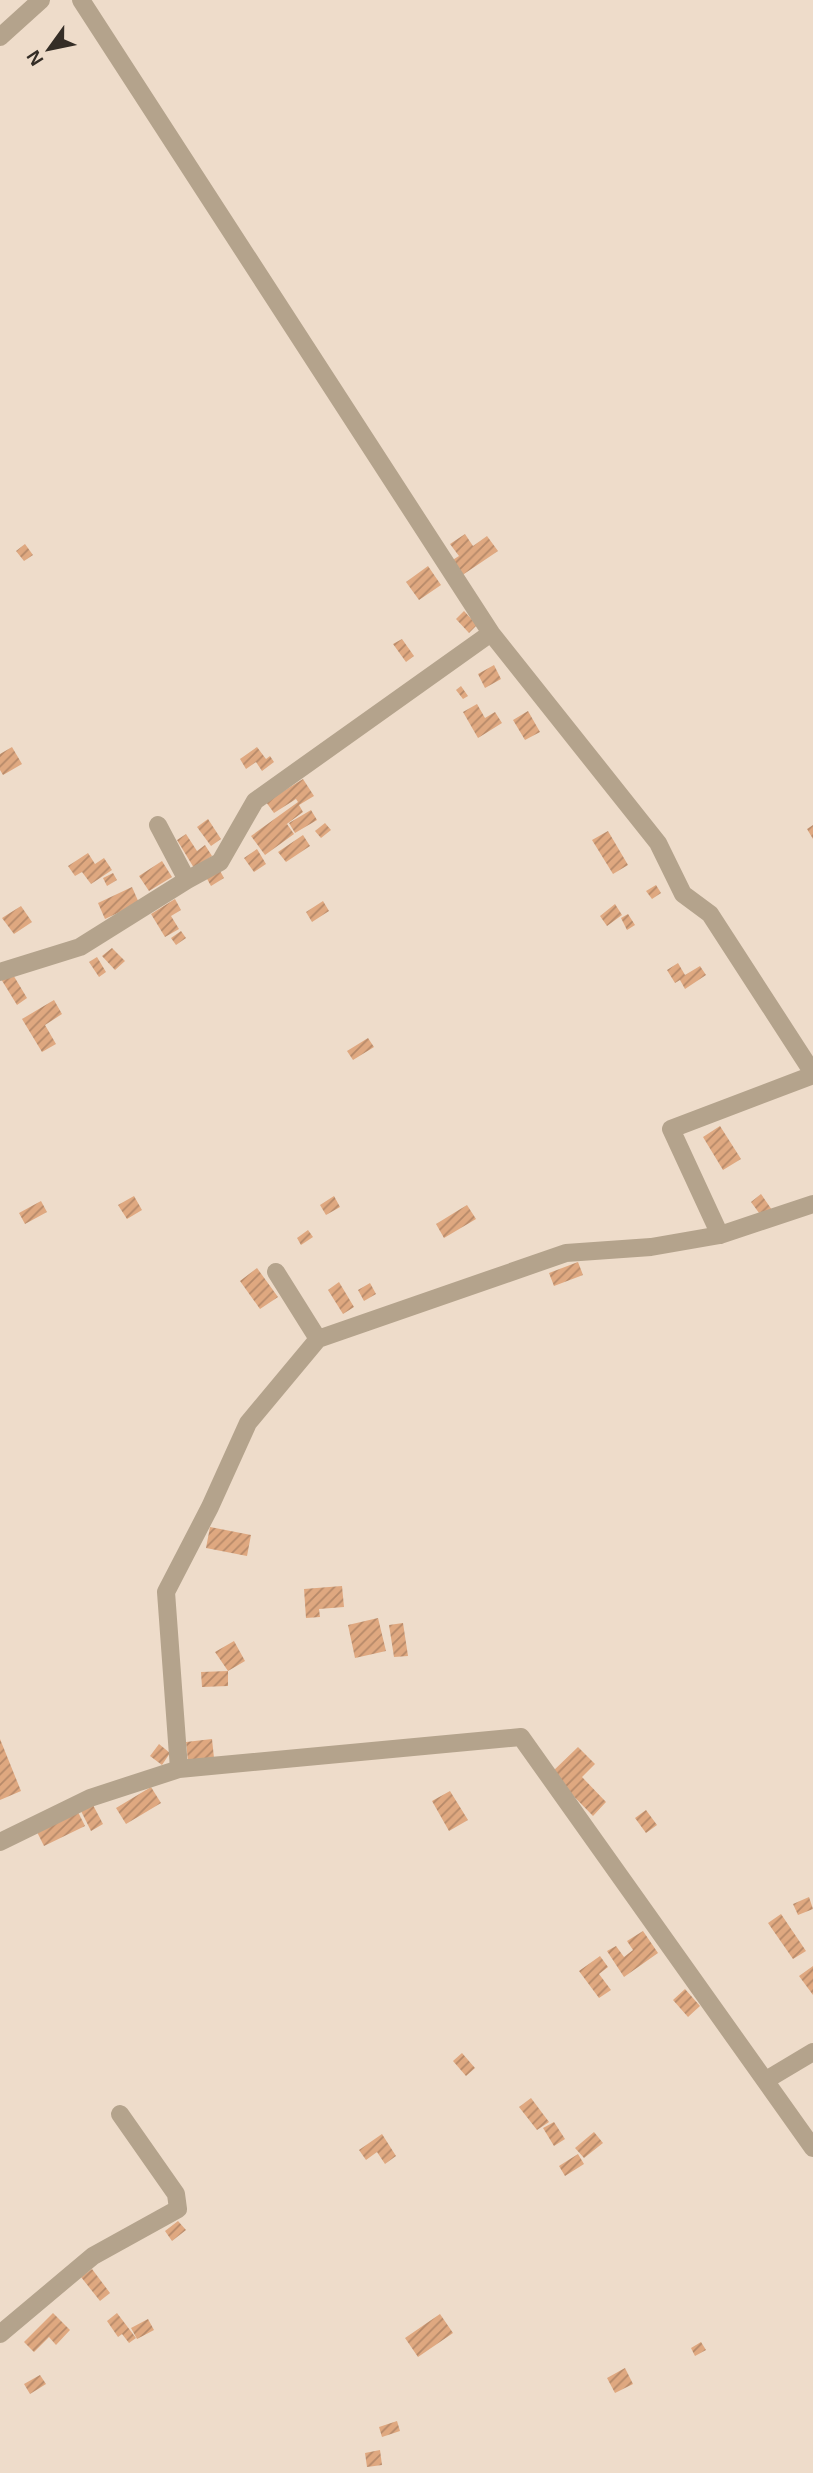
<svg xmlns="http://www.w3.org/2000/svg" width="813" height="2473" viewBox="0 0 813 2473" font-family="Arial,sans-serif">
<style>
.building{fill:url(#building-hatch)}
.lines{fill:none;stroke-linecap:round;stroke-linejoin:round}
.minor{stroke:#b4a38c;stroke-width:18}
</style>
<defs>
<pattern id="building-hatch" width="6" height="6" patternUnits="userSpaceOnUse" patternTransform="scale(1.75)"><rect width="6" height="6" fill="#dfa880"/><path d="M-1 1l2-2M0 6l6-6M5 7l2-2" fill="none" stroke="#b68969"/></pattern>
</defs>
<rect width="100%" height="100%" fill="#eedcca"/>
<path class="building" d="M 465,534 L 473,546 L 487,536 L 498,551 L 461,576 L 451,561 L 459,556 L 450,544 Z
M 25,544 L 33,555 L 24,561 L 16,551 Z
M 428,566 L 441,585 L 419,600 L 406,582 Z
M 464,611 L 477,625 L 469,633 L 456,619 Z
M 402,639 L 414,656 L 406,662 L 393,644 Z
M 494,665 L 501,679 L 485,688 L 478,674 Z
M 461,686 L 468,696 L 463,699 L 456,690 Z
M 477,704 L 485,718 L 495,712 L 502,723 L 478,738 L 463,712 Z
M 528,711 L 540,732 L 525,740 L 513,720 Z
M 12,747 L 22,764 L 3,775 L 0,770 L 0,754 Z
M 257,747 L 266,759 L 270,756 L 274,762 L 262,771 L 256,762 L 246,769 L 240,759 Z
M 303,779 L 314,796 L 299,805 L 303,812 L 284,826 L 287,824 L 294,834 L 265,855 L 251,836 L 298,802 L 296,799 L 274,813 L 266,802 Z
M 311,810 L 317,820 L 295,833 L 289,823 Z
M 208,819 L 221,839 L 211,846 L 197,827 Z
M 325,823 L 331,830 L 321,838 L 315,831 Z
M 813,825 L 813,839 L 807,829 Z
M 608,831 L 628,865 L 613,874 L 592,840 Z
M 186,834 L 197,851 L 205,845 L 212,856 L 194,868 L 177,840 Z
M 303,835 L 310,846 L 286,862 L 278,852 Z
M 257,849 L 266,864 L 254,872 L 244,858 Z
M 88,853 L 95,864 L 104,858 L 112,870 L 91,884 L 82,872 L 75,876 L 68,866 Z
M 162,861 L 172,877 L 149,891 L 139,876 Z
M 219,869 L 224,878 L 211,886 L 206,877 Z
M 113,873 L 117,880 L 107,886 L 103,878 Z
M 656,885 L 661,893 L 652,899 L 646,891 Z
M 132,887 L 139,903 L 105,919 L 98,903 Z
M 175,899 L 181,910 L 171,916 L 179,929 L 165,937 L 151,914 Z
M 323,901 L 329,911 L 312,922 L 306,912 Z
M 615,904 L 622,915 L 607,926 L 600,916 Z
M 21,906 L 32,922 L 14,934 L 2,918 Z
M 628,914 L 635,925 L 627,930 L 621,918 Z
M 181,931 L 186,938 L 176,945 L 171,938 Z
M 112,948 L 125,961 L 115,970 L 102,956 Z
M 97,957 L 106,972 L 99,977 L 89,962 Z
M 678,963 L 685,975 L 700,966 L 706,975 L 685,989 L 680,980 L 675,983 L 667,970 Z
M 12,973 L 27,998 L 17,1005 L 1,979 Z
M 54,1000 L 62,1014 L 45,1025 L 56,1044 L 42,1052 L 22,1019 Z
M 368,1038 L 374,1047 L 353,1060 L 347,1051 Z
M 720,1126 L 741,1159 L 723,1170 L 703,1137 Z
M 761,1194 L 772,1210 L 762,1217 L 751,1202 Z
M 134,1196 L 142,1210 L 127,1219 L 118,1205 Z
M 334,1196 L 340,1207 L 326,1215 L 320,1205 Z
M 41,1201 L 47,1212 L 25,1224 L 19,1213 Z
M 467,1205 L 476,1219 L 444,1238 L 436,1224 Z
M 308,1230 L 313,1237 L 301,1245 L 297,1238 Z
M 578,1262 L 583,1275 L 554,1286 L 549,1273 Z
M 257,1268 L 278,1297 L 260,1309 L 240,1281 Z
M 339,1282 L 354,1307 L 343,1314 L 328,1290 Z
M 370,1283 L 376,1294 L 364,1301 L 358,1290 Z
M 210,1527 L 251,1535 L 247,1556 L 206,1548 Z
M 342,1586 L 344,1607 L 319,1609 L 320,1617 L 306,1618 L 304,1589 Z
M 378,1618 L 386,1651 L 355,1658 L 348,1625 Z
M 403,1623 L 408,1656 L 394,1657 L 389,1625 Z
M 234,1641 L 245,1661 L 228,1671 L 215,1652 Z
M 228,1671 L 228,1686 L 202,1687 L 201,1672 Z
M 0,1739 L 21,1791 L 0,1800 Z
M 212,1739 L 214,1758 L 188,1761 L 186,1742 Z
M 159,1744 L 170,1753 L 162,1765 L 150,1756 Z
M 578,1747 L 595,1764 L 582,1777 L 606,1802 L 593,1816 L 551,1773 Z
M 151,1787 L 161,1803 L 126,1824 L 116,1808 Z
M 450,1791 L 468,1820 L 449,1831 L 432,1801 Z
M 93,1805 L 103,1824 L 91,1831 L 81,1811 Z
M 77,1810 L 85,1826 L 44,1846 L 36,1830 Z
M 646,1810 L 657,1825 L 646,1833 L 635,1818 Z
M 809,1897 L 813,1909 L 798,1915 L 793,1904 Z
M 781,1914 L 806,1951 L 793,1959 L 768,1923 Z
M 643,1931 L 658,1953 L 624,1977 L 607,1951 L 616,1946 L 624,1957 L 633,1950 L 627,1941 Z
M 600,1956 L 608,1967 L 599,1974 L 611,1990 L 599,1998 L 579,1971 Z
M 813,1966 L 813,1995 L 799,1976 Z
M 685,1989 L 700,2006 L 688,2017 L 673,2000 Z
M 462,2053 L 475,2068 L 466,2076 L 453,2061 Z
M 531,2098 L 549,2122 L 537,2130 L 519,2107 Z
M 554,2122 L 565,2139 L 554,2146 L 543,2128 Z
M 594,2132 L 603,2143 L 584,2158 L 575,2148 Z
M 382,2134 L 396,2156 L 385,2164 L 377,2152 L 366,2160 L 359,2150 Z
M 578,2154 L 584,2164 L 565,2176 L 559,2166 Z
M 178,2221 L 186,2230 L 172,2241 L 165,2231 Z
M 92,2269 L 110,2293 L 100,2301 L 81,2277 Z
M 53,2313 L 70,2330 L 56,2345 L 49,2337 L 34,2352 L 24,2342 Z
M 117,2313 L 136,2338 L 129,2343 L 122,2334 L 118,2337 L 107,2321 Z
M 440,2314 L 453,2333 L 418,2357 L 405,2338 Z
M 148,2319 L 154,2330 L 137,2339 L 131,2328 Z
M 701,2342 L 706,2350 L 695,2356 L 691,2348 Z
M 625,2368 L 633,2384 L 615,2393 L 607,2378 Z
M 40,2375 L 46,2384 L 30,2394 L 24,2384 Z
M 397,2421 L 400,2431 L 382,2437 L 379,2427 Z
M 380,2450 L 382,2465 L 367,2467 L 365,2453 Z"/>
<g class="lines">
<path class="minor" d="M 0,37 L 41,0
M 491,633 L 658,843 L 683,894 L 710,914 L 813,1073
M 158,825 L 187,880
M 0,972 L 80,947 L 187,880 L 220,862 L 255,801 L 491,633 L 81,0
M 720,1235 L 671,1129 L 813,1075
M 276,1272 L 318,1339
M 179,1769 L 166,1592 L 210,1507 L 248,1423 L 318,1339 L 566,1253 L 651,1247 L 720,1235 L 813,1204
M 0,1842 L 90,1798 L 179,1769 L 521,1737 L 813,2148
M 766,2080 L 813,2052
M 0,2334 L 93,2256 L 178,2209 L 176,2194 L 120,2114"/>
</g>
<g transform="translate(49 49) rotate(237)" stroke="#eedcca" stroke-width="5" paint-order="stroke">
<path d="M0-5L12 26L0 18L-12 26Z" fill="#342d26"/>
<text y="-10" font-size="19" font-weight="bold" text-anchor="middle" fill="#342d26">N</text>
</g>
</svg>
